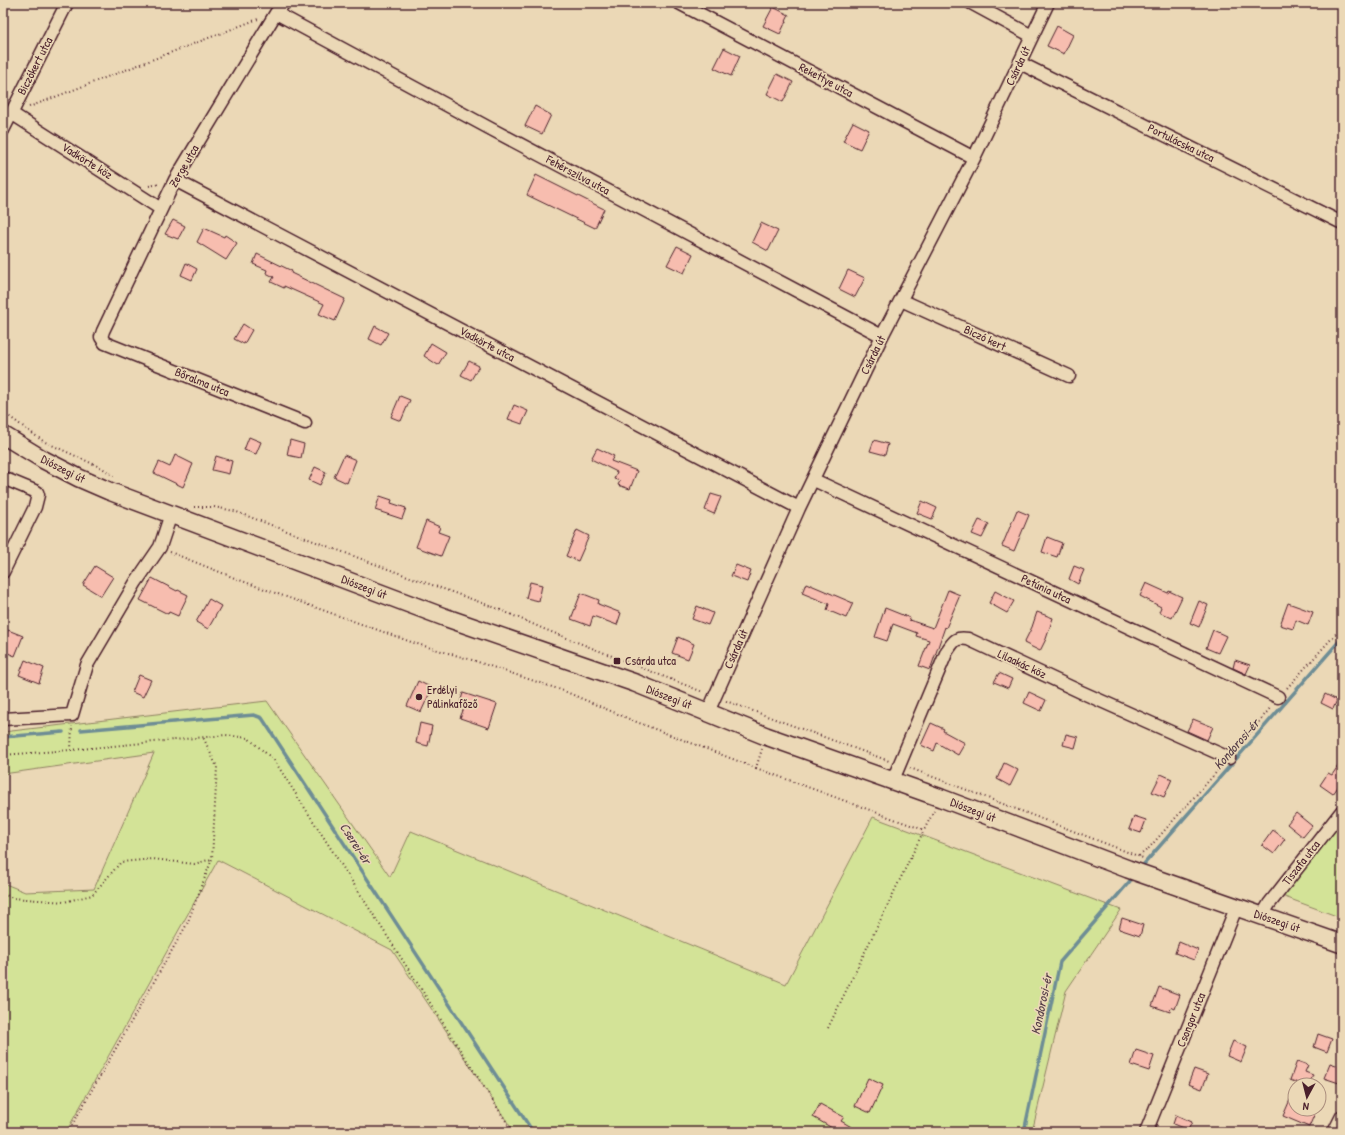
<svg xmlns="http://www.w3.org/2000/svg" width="1345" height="1135" viewBox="0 0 1345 1135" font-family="'Patrick Hand',sans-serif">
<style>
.green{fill:#d3e397;stroke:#8e8161}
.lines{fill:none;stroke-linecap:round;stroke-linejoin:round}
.stream{stroke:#6e8d95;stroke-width:3.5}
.building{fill:#f7bdaf;stroke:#4a1f2b}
.minor-casing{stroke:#4a1f2b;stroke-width:15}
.secondary-casing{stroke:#4a1f2b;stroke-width:20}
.path{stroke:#4a1f2b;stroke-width:2;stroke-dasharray:1 3;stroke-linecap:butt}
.minor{stroke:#ebd8b6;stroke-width:12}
.secondary{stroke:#ebd8b6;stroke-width:17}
.poi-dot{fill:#4a1f2b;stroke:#ebd8b6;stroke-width:1.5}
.labels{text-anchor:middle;stroke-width:3.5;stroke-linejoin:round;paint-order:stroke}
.street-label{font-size:12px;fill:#4a1f2b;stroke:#ebd8b6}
.poi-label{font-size:12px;fill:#4a1f2b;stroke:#ebd8b6;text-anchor:start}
.water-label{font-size:13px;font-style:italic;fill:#533b46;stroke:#ebd8b6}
</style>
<rect width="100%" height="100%" fill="#ebd8b6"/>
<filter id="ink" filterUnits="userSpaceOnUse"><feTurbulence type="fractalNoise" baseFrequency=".025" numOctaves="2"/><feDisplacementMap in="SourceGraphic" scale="8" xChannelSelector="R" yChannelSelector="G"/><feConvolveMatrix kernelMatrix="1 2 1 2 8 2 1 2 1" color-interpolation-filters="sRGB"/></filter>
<g filter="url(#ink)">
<path class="green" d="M 267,701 L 390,877 L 411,831 L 786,984 L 873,817 L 1121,910 L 1066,991 L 1032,1132 L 514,1132 L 392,950 L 218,860 L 66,1132 L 3,1132 L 3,883 L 25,892 L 94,889 L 154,753 L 3,774 L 3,732 Z
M 1342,815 L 1342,918 L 1282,896 Z"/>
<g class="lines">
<path class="stream" d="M 81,730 L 254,715 L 262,718 L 533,1132
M 3,737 L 63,732
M 1144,864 L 1342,638
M 1024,1132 L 1060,962 L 1130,881"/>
</g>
<path class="building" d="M 773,7 L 789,15 L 780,34 L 763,26 Z
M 1057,26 L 1073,35 L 1064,54 L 1047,46 Z
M 724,48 L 740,56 L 731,76 L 714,68 Z
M 777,74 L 793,82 L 783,102 L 767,94 Z
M 535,106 L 551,115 L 542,134 L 525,126 Z
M 853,122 L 869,130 L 860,149 L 843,141 Z
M 536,175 L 604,209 L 595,228 L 527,195 Z
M 173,220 L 185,226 L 178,239 L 165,234 Z
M 761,223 L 778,231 L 768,251 L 752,242 Z
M 204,228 L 224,237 L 225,235 L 237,243 L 226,260 L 197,242 Z
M 677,246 L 693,254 L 684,273 L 667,265 Z
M 257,254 L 292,271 L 291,273 L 345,299 L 335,321 L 319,314 L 324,304 L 284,286 L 284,288 L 271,282 L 274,277 L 266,273 L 267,270 L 253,264 Z
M 186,263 L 197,269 L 192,280 L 181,275 Z
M 848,270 L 865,278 L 855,297 L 839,289 Z
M 243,324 L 252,330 L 244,344 L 234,339 Z
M 375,326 L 388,333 L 381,345 L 369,339 Z
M 431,343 L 446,352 L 438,365 L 424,356 Z
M 469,361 L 479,366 L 471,380 L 461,375 Z
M 400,396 L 410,400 L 401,421 L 391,417 Z
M 514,405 L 528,411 L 522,424 L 508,419 Z
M 249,437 L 261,442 L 256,454 L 244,450 Z
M 290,440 L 304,444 L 301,458 L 287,455 Z
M 874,440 L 888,444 L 885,455 L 870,451 Z
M 597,448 L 614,456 L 611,461 L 637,471 L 630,489 L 618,485 L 620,481 L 614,479 L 617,472 L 591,459 Z
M 175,455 L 193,464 L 183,487 L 154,473 L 159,462 L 170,467 Z
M 344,455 L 356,460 L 347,483 L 334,477 Z
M 216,456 L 232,461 L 229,474 L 212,470 Z
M 315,467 L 326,472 L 320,485 L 309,480 Z
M 711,494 L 721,497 L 714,514 L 705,510 Z
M 380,496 L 392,500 L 391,503 L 406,508 L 402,519 L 375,510 Z
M 922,501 L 937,508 L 932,519 L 917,513 Z
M 1017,510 L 1029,515 L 1014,551 L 1002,546 Z
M 979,520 L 989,524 L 982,538 L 972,534 Z
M 426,521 L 440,527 L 438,532 L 449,536 L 441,556 L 416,547 Z
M 577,530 L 589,536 L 578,561 L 566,556 Z
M 1047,537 L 1062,543 L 1057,557 L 1042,552 Z
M 736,565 L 751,571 L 747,582 L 731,576 Z
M 95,566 L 113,577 L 101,596 L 83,585 Z
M 1074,566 L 1084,570 L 1078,584 L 1069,579 Z
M 152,578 L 177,591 L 178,590 L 188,595 L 178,616 L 169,612 L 168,614 L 140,600 Z
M 530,582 L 542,585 L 539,601 L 526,598 Z
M 806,583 L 853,603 L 846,618 L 827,610 L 829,604 L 802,593 Z
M 1146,583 L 1168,593 L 1169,591 L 1182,597 L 1172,618 L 1159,612 L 1161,607 L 1140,596 Z
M 948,590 L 960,595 L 946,628 L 945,627 L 930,670 L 919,666 L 929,640 L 916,636 L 917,633 L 893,624 L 887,641 L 875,637 L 885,608 L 910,618 L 909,620 L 933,628 Z
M 995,591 L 1014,601 L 1007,613 L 989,603 Z
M 581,593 L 599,600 L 598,604 L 621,613 L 617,625 L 593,616 L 590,626 L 571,619 Z
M 209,599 L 221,606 L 208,629 L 196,622 Z
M 1199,601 L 1208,605 L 1199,627 L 1190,623 Z
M 1288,603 L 1313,612 L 1308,625 L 1296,620 L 1293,629 L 1280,625 Z
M 697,606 L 713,613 L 708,625 L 692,619 Z
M 1037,612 L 1053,618 L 1046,639 L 1040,651 L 1024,643 L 1032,627 Z
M 8,630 L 23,636 L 15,656 L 3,651 L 3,641 Z
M 1213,630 L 1226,636 L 1218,653 L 1206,648 Z
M 678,637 L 694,644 L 688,659 L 672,653 Z
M 25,660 L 44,668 L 39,683 L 19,675 Z
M 1235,660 L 1250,665 L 1246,674 L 1233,668 Z
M 999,673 L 1012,679 L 1008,688 L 994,682 Z
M 139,675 L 151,680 L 143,697 L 132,692 Z
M 418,681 L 432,688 L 421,712 L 407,706 Z
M 1029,692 L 1046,700 L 1041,711 L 1024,703 Z
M 463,693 L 497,704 L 489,728 L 460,718 L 464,708 L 459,706 Z
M 1325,694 L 1337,700 L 1333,709 L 1321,703 Z
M 1193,719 L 1213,727 L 1207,740 L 1187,731 Z
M 420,723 L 432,726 L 428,746 L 416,743 Z
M 931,723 L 944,729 L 943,731 L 965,743 L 958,755 L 937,743 L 934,751 L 921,745 Z
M 1066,734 L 1078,737 L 1075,748 L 1063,745 Z
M 1342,760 L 1342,781 L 1333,794 L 1320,785 L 1328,773 L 1332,775 Z
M 1004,763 L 1018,770 L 1010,786 L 997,779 Z
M 1161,774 L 1172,779 L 1164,797 L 1152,792 Z
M 1296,813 L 1312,826 L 1303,837 L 1287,824 Z
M 1134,816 L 1146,820 L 1141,833 L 1129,829 Z
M 1273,830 L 1285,839 L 1274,854 L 1262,845 Z
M 1122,918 L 1143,925 L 1140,936 L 1119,929 Z
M 1179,942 L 1198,950 L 1194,960 L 1175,953 Z
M 1159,987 L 1180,995 L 1175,1009 L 1171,1007 L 1170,1012 L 1152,1006 Z
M 1318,1034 L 1332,1039 L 1327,1052 L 1314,1047 Z
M 1233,1041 L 1247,1047 L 1241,1062 L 1227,1056 Z
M 1136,1050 L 1154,1056 L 1149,1071 L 1131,1065 Z
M 1297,1061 L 1308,1065 L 1305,1072 L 1313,1075 L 1309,1085 L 1303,1085 L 1290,1080 Z
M 1330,1063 L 1342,1067 L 1342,1084 L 1324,1078 Z
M 1194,1069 L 1208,1074 L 1202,1089 L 1188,1084 Z
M 868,1078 L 883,1085 L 870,1113 L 855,1106 Z
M 1295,1088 L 1295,1109 L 1307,1109 L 1315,1113 L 1309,1127 L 1283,1116 Z
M 820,1104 L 844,1117 L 841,1121 L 860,1132 L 839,1132 L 813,1117 Z
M 1176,1115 L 1192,1122 L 1188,1130 L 1173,1124 Z"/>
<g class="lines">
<g class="minor-casing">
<path id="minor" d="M 284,3 L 276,13 L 175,180 L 103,331 L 101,337 L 105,343 L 305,423
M 679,3 L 974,158
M 971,3 L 1032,36
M 276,13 L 491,129 L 882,336
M 1020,63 L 1342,223
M 11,113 L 161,209
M 3,130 L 67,3
M 175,180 L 799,508
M 901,300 L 1069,376
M 3,478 L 37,492 L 38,495 L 35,507 L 3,572
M 814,480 L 1278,697
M 708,712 L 799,508 L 882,336 L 974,158 L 1048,3
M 3,719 L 72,715 L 87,665 L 136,582 L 160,547 L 171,514
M 893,780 L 947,651 C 954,641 955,637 968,639 L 1081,692 L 1229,758
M 1262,916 L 1269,904 L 1342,811
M 1146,1132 L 1236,908
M 1334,1132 L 1342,1116"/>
</g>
<g class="secondary-casing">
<path id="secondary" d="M 3,435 L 44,460 L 79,478 L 109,491 L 444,617 L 635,683 L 766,736 L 941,798 L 1128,869 L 1342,944"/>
</g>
<path class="path" d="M 29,107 L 258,19
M 149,186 L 160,184
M 3,412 L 43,441 L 102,468 L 114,476
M 194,507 L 214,507 L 234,511 L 388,569 L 496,608 L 544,629 L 703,692
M 170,552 L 242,581 L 414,643 L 472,660 L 564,691 L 634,721 L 756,768 L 762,749
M 1287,688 L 1342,627
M 726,701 L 889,761
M 71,750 L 226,735 L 248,738 L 274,760 L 513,1132
M 1236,750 L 1271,707
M 3,755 L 71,750 L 72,726
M 756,768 L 924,830 L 934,811
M 910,768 L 1143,858
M 1139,856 L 1148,849 L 1221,767
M 3,894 L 13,898 L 64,902 L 92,895 L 121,862 L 153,859 L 194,864 L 212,859
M 828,1028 L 924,830
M 68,1132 L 187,924 L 212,859 L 217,767 L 203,737"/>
<use href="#minor" class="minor"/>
<use href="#secondary" class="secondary"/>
</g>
</g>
<g class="poi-dot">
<rect x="613" y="657" width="8" height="8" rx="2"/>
<circle cx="419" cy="697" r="4"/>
</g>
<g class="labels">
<g class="street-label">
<text transform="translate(35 66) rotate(-63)" y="4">Biczókert utca</text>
<text transform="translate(1018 66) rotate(-65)" y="4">Csárda út</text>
<text transform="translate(826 80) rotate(28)" y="4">Rekettye utca</text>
<text transform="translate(1181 143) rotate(26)" y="4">Portulácska utca</text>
<text transform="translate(87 161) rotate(32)" y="4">Vadkörte köz</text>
<text transform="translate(184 166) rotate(-60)" y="4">Zerge utca</text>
<text transform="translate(578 175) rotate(28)" y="4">Fehérszilva utca</text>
<text transform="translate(985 338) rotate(25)" y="4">Biczó kert</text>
<text transform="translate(487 344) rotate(28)" y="4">Vadkörte utca</text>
<text transform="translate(873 355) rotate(-64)" y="4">Csárda út</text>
<text transform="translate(202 382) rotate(22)" y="4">Bőralma utca</text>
<text transform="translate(63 469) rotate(27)" y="4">Diószegi út</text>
<text transform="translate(364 587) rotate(21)" y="4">Diószegi út</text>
<text transform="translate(1046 589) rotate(25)" y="4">Petúnia utca</text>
<text transform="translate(736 649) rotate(-66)" y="4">Csárda út</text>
<text transform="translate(1022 664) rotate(25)" y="4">Lilaakác köz</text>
<text transform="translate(669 697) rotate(21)" y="4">Diószegi út</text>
<text transform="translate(973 810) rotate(21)" y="4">Diószegi út</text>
<text transform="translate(1301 863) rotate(-52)" y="4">Tiszafa utca</text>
<text transform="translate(1277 921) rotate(19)" y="4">Diószegi út</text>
<text transform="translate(1191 1020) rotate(-68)" y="4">Csongor utca</text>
</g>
<g class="poi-label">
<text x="625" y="665">Csárda utca</text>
<text x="427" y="694">Erdélyi<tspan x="427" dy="14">Pálinkafőző</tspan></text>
</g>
<g class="water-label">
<text transform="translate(1236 744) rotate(-49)" y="5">Kondorosi-ér</text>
<text transform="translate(356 843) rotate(57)" y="5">Cserei-ér</text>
<text transform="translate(1041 1004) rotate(-78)" y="5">Kondorosi-ér</text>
</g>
</g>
<rect width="1345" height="1135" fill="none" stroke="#ebd8b6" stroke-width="16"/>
<rect x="8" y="8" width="1329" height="1119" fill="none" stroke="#4a1f2b" stroke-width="1.5" filter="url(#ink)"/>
<g transform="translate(1307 1097) rotate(187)"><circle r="19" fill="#ebd8b6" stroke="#ab8e7e"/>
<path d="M0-3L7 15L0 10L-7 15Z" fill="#4a1f2b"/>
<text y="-6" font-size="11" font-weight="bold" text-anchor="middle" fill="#4a1f2b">N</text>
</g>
</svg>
